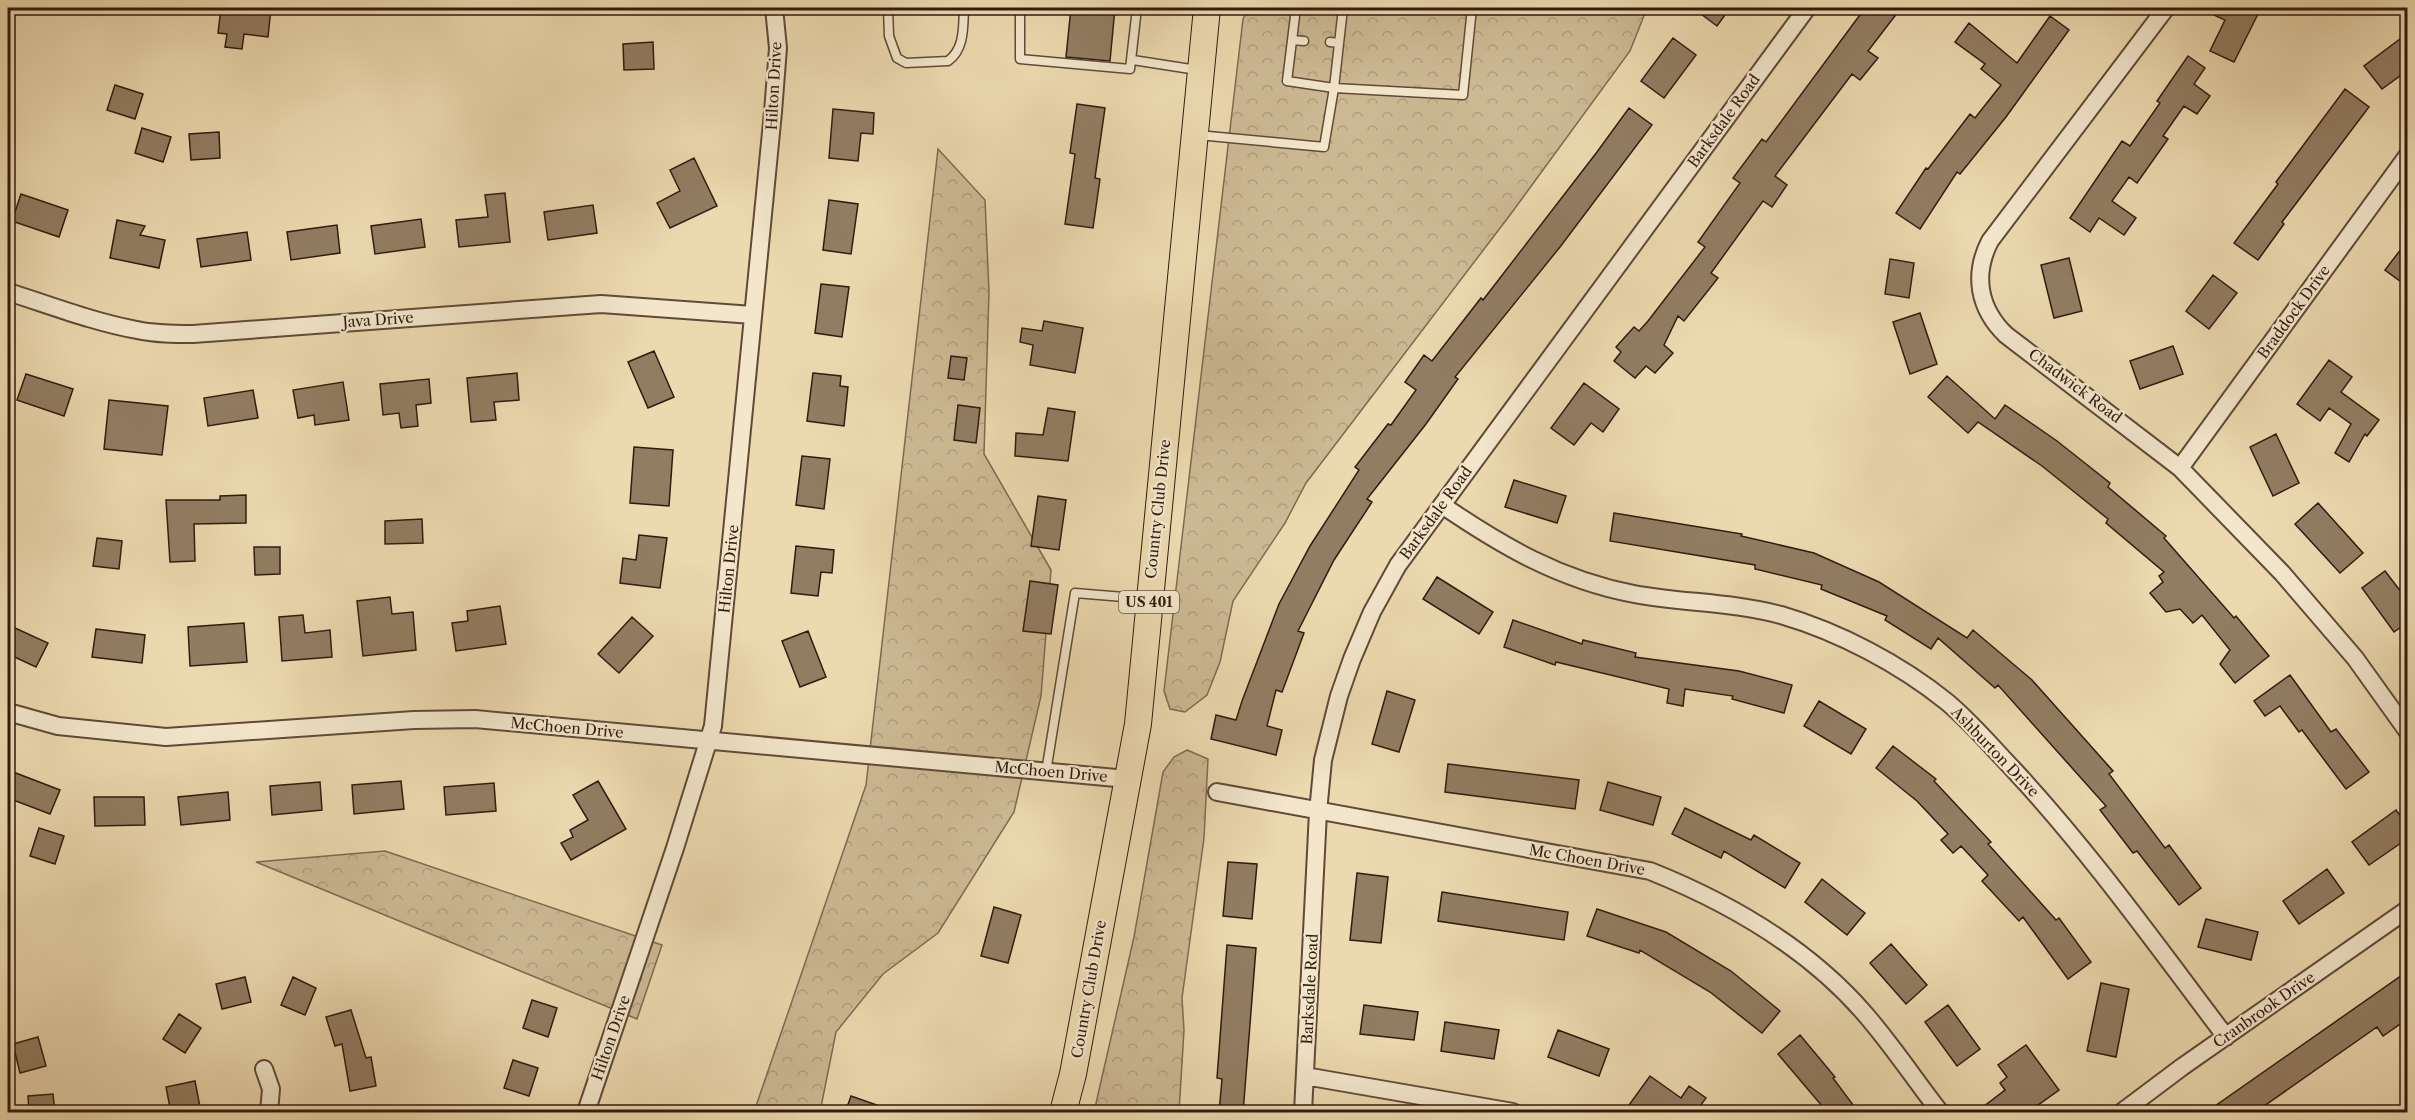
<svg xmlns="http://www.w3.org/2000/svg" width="2415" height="1120" viewBox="0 0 2415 1120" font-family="'Libre Caslon Text',serif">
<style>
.forest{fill:url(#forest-crowns);stroke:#7e6a52;stroke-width:1.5}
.building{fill:#927d62;stroke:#311a0f;stroke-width:1.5}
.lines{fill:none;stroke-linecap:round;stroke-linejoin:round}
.service-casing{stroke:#604a37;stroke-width:11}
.minor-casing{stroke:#604a37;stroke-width:20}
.primary-casing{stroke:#311a0f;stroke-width:28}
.service{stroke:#f3e6cb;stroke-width:8}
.minor{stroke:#f3e6cb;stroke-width:16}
.primary{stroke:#ecd9af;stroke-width:26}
.labels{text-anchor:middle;stroke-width:4.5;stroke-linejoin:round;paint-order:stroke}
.shield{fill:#f3e6cb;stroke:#6b5747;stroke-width:1.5}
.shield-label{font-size:14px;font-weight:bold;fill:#311a0f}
.street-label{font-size:15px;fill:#311a0f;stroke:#f3e6cb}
</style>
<defs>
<pattern id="forest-crowns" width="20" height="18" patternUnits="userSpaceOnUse" patternTransform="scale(1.5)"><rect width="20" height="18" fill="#ccb994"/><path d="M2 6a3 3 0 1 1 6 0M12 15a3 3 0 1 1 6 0" fill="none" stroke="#b09e7e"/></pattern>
</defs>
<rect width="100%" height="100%" fill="#ecd9af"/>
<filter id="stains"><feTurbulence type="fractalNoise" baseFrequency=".00333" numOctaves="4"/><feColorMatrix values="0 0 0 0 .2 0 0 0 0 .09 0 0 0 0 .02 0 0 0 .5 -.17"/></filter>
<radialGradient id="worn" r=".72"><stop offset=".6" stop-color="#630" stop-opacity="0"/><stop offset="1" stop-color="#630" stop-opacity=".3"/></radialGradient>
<path class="forest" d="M 1249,8 L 1647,8 L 1630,51 L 1510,215 L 1306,483 L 1285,523 L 1233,601 L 1220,662 L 1207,695 L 1185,712 L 1170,709 L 1164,691 L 1243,19 Z
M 938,149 L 985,200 L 989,292 L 984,454 L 1051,570 L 1041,696 L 1014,812 L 938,933 L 883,974 L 836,1032 L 820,1112 L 754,1112 L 866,785 Z
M 1187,750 L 1208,759 L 1204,838 L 1182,998 L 1184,1030 L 1179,1112 L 1094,1112 L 1134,937 L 1163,772 L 1174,757 Z
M 385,851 L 662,945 L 637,1019 L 256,862 Z"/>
<path class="building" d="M 221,8 L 271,8 L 268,37 L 244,34 L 242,49 L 225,47 L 227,34 L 218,33 Z
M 1071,8 L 1115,8 L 1110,61 L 1066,57 Z
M 1693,8 L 1730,8 L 1717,26 Z
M 1865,8 L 1901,8 L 1868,51 L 1878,58 L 1860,80 L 1852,74 L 1775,176 L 1787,185 L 1772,207 L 1763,201 L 1711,273 L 1718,278 L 1684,321 L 1678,316 L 1664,345 L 1673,353 L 1655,373 L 1646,366 L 1635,378 L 1614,361 L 1621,352 L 1616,347 L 1634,327 L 1639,331 L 1648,321 L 1705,247 L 1698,242 L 1740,183 L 1733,178 L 1762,139 L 1766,142 Z
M 2199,8 L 2261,8 L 2234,62 L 2210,51 L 2225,20 Z
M 2050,16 L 2069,30 L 2006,117 L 1960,174 L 1957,172 L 1920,229 L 1896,213 L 1926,168 L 1928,169 L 1970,114 L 1975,118 L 2001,85 L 1981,69 L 1985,64 L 1955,42 L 1969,23 L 2017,63 Z
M 1673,38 L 1696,55 L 1664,98 L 1641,81 Z
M 2400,39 L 2408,48 L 2408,70 L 2382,89 L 2364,66 Z
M 653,42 L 654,69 L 624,70 L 623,44 Z
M 2188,56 L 2205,68 L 2194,84 L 2210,96 L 2197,114 L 2184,106 L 2163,136 L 2168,139 L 2137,183 L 2129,177 L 2112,201 L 2136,218 L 2124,235 L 2099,218 L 2090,232 L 2070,218 L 2122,141 L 2130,146 L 2160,103 L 2157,101 Z
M 115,85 L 143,94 L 135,119 L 107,110 Z
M 2345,89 L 2369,107 L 2282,222 L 2284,224 L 2258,260 L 2234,243 L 2278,184 L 2276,182 Z
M 1077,104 L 1105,108 L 1095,178 L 1100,179 L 1093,228 L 1065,224 L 1075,154 L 1070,153 Z
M 1629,108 L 1652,125 L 1560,247 L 1455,377 L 1458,379 L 1426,424 L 1367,499 L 1372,502 L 1334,560 L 1298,631 L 1304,633 L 1282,692 L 1276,690 L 1267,726 L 1282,730 L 1276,755 L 1211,739 L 1216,715 L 1236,720 L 1242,701 L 1279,604 L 1310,546 L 1359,470 L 1355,467 L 1388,424 L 1391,425 L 1416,390 L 1405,382 L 1424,355 L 1432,361 L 1481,298 L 1483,300 L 1597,152 Z
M 833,109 L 874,113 L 873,134 L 861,133 L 858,161 L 829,158 Z
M 142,128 L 171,137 L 163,162 L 135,153 Z
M 219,132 L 220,158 L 191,160 L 189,134 Z
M 694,158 L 717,206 L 670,228 L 657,203 L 680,191 L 670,170 Z
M 505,193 L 510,242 L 459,247 L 456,220 L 488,217 L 485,195 Z
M 21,194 L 68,210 L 59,237 L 12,221 Z
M 829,200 L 858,204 L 851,254 L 823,250 Z
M 593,205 L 597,233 L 548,240 L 544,212 Z
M 421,219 L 425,247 L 375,254 L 371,226 Z
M 117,220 L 145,226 L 140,235 L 165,240 L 159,268 L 110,258 Z
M 337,225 L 340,253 L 291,260 L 287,232 Z
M 247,232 L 251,260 L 201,267 L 197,239 Z
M 2408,240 L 2408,287 L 2385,270 Z
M 2069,258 L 2082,311 L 2054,318 L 2041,265 Z
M 1890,259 L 1914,263 L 1909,298 L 1885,294 Z
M 2213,275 L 2237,293 L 2209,329 L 2186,311 Z
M 821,284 L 849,287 L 842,337 L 815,333 Z
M 1920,313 L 1937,364 L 1910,374 L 1893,322 Z
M 1044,321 L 1083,328 L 1075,373 L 1030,365 L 1033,345 L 1020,342 L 1022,328 L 1042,331 Z
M 2173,346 L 2183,374 L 2140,389 L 2130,361 Z
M 654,351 L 674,397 L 648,408 L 628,362 Z
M 951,356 L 967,358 L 964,380 L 948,378 Z
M 2329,360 L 2352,377 L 2341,392 L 2379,420 L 2367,436 L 2365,434 L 2349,462 L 2335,453 L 2351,424 L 2329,408 L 2320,421 L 2297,404 Z
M 517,373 L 519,400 L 494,402 L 496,420 L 471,422 L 467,378 Z
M 813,373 L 841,376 L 840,386 L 848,387 L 844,426 L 807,421 Z
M 26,374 L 73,389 L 64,416 L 17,400 Z
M 1947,376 L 1995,419 L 2005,405 L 2057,441 L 2110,483 L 2108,487 L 2166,536 L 2164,538 L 2234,618 L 2236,616 L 2269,656 L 2235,683 L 2220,664 L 2230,650 L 2202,615 L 2193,623 L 2180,609 L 2166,612 L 2150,593 L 2163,582 L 2159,576 L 2164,572 L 2106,523 L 2108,519 L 2042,466 L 1978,422 L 1968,433 L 1928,397 Z
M 429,379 L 431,403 L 416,405 L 418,426 L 401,428 L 399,413 L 383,415 L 380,384 Z
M 343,382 L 349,420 L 315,425 L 314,415 L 298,418 L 293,390 Z
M 1584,383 L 1619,409 L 1603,432 L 1591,423 L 1574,445 L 1551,428 Z
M 253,390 L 258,418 L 208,426 L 204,398 Z
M 109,400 L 168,406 L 162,455 L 104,449 Z
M 958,405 L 980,408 L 976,443 L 954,440 Z
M 1048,408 L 1075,412 L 1068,461 L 1015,456 L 1016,433 L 1043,435 Z
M 2276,434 L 2299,483 L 2273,496 L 2250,447 Z
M 634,447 L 673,450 L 669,506 L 630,503 Z
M 802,456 L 830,459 L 824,509 L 796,505 Z
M 1514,480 L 1566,496 L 1557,523 L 1505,507 Z
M 246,495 L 246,523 L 194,524 L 195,561 L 170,562 L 166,500 L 220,500 L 220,496 Z
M 1038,496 L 1066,500 L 1059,550 L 1031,546 Z
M 2318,503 L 2363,553 L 2340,573 L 2295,524 Z
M 1614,513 L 1742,534 L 1741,536 L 1814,553 L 1879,582 L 1967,638 L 1973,630 L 2032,680 L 2081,735 L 2113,771 L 2109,774 L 2165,848 L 2169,845 L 2201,888 L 2179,905 L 2137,851 L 2133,853 L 2100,810 L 2106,806 L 1998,685 L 1995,688 L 1938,638 L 1931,649 L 1885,620 L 1887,616 L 1821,589 L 1822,585 L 1755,569 L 1755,565 L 1610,541 Z
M 422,519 L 423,543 L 385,544 L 385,521 Z
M 639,535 L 667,538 L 660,588 L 620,583 L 623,558 L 636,560 Z
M 97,538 L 122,541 L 119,569 L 93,566 Z
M 796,546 L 834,550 L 832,573 L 821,572 L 818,596 L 791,593 Z
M 254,547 L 280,547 L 280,574 L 255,575 Z
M 2385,571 L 2408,601 L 2408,622 L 2394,632 L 2362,588 Z
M 1437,577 L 1493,612 L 1479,634 L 1423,599 Z
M 1030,581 L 1058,585 L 1051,634 L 1023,631 Z
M 390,597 L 392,614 L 413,612 L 416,650 L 363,656 L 357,601 Z
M 500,606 L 506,644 L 456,651 L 452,623 L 468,621 L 467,611 Z
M 303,615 L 305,633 L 330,630 L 332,657 L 282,661 L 279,617 Z
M 632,617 L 653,636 L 619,673 L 598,654 Z
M 1513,620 L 1582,644 L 1583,640 L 1636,653 L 1635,657 L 1739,671 L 1792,685 L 1784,713 L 1732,699 L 1733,696 L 1685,689 L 1683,706 L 1667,703 L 1669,689 L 1556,662 L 1555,665 L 1504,647 Z
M 244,623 L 247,662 L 190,666 L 188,627 Z
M 15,628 L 48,643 L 36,667 L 8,654 L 8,644 Z
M 96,629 L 145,635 L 142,663 L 92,657 Z
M 808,631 L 826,677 L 800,687 L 782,641 Z
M 2290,675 L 2331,732 L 2336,729 L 2369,772 L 2346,789 L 2302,730 L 2299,732 L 2280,706 L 2265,716 L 2254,701 Z
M 1387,691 L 1415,700 L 1399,752 L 1372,744 Z
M 1819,701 L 1866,729 L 1851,754 L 1804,726 Z
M 1893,746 L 1936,779 L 1934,781 L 1991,842 L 1988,844 L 2056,920 L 2059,918 L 2091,962 L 2068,979 L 2023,917 L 2019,921 L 1982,881 L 1988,875 L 1961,846 L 1953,853 L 1941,840 L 1948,834 L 1917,801 L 1876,768 Z
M 1448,764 L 1579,780 L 1575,809 L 1445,792 Z
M 8,770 L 60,790 L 50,814 L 8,798 Z
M 401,781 L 404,809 L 354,814 L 352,785 Z
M 598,781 L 626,829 L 571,860 L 561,843 L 573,837 L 570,830 L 588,820 L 573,795 Z
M 320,782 L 322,810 L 272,815 L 270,786 Z
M 1608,782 L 1661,797 L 1653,825 L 1600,810 Z
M 494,783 L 496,811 L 446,815 L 444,787 Z
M 228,792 L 230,820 L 181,825 L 178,797 Z
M 94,797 L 144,797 L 145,825 L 95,826 Z
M 1685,808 L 1751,840 L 1754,835 L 1800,863 L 1785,888 L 1724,851 L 1721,858 L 1672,834 Z
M 2396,810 L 2408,826 L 2408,838 L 2369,865 L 2352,842 Z
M 39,828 L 64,836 L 55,864 L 30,856 Z
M 1228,862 L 1257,864 L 1252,919 L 1223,916 Z
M 2327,869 L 2344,893 L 2299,924 L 2283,901 Z
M 1357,873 L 1388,877 L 1381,943 L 1350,940 Z
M 1822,879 L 1865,913 L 1847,935 L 1805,902 Z
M 1442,892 L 1568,912 L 1564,940 L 1438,921 Z
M 994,907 L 1021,915 L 1008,963 L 981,956 Z
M 1597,909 L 1666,932 L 1731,971 L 1780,1011 L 1762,1033 L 1710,992 L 1640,950 L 1639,953 L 1587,936 Z
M 2206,919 L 2258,932 L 2251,960 L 2198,947 Z
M 1891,944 L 1927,985 L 1906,1004 L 1870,963 Z
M 1227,945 L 1256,948 L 1243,1113 L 1219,1113 L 1222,1079 L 1217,1078 Z
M 2408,971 L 2408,1006 L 2400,1011 L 2406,1020 L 2383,1036 L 2377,1027 L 2254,1113 L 2205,1113 Z
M 245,977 L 251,1002 L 222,1009 L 216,984 Z
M 293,977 L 316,988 L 305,1015 L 281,1005 Z
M 2101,983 L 2129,989 L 2116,1057 L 2087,1051 Z
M 532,1000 L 557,1008 L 548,1037 L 523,1028 Z
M 1364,1005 L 1418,1012 L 1414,1040 L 1360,1034 Z
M 1948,1005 L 1980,1049 L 1957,1066 L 1925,1022 Z
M 351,1010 L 366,1058 L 371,1057 L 376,1086 L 350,1091 L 342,1044 L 335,1046 L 326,1017 Z
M 179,1014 L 201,1028 L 185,1053 L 163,1039 Z
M 1445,1022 L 1499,1030 L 1494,1059 L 1441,1051 Z
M 1558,1030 L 1609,1049 L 1599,1076 L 1548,1057 Z
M 1800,1035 L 1835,1077 L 1833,1078 L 1859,1113 L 1828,1113 L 1778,1054 Z
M 38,1037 L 46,1066 L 20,1073 L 13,1044 Z
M 2026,1045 L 2059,1090 L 2027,1113 L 1975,1113 L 2005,1090 L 2000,1083 L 2007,1077 L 1998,1065 Z
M 513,1060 L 538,1068 L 529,1096 L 504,1088 Z
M 1650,1076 L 1681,1098 L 1689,1086 L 1706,1098 L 1698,1109 L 1703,1113 L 1640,1113 L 1629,1105 Z
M 195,1081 L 200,1107 L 171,1113 L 166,1087 Z
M 53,1094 L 55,1113 L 29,1113 L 28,1096 Z
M 851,1096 L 891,1110 L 891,1113 L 845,1113 Z"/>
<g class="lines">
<g class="service-casing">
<path id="service" d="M 888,8 L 889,36 L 897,58 L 906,63 L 948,61 C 965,49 963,26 964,8
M 1020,8 L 1020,59 L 1130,69 L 1137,8
M 1296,8 L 1287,81 L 1334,88 L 1463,95 L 1472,8
M 1292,40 L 1304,41
M 1330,42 L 1339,43
M 1133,60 L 1197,70
M 1198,135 L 1324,147 L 1334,88 L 1343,8
M 1046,772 L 1075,593 L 1148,599"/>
</g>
<g class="minor-casing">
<path id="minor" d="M 2166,8 L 1990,241 C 1973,274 1978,308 2006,335 L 2180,468 L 2282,573 L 2355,658 L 2408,732
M 8,292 C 50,305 93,322 137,330 C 155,334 174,334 193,334 L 601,304 L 753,315
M 2180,468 L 2408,155
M 1442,505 C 1502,546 1560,580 1634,594 C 1682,603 1733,602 1781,615 C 1839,632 1900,664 1947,702 C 1971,722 1992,747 2013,769 C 2091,853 2157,946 2226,1037
M 8,712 L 58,726 L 166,737 L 414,720 L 475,719 L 1127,779
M 1217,792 L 1650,871 C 1730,903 1808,948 1865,1014 C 1892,1045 1915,1080 1940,1112
M 264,1069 L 271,1089 L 269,1112
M 1305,1076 L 1513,1112
M 586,1112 L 675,848 L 713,726 L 773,112 L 778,48 L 774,8
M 1303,1112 L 1318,812 L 1323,760 L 1339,696 L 1352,659 L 1372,612 L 1398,565 L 1807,8
M 2122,1112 L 2182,1067 L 2408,909"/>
</g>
<g class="primary-casing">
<path id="primary" d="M 1063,1112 L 1073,1074 L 1138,724 L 1207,8"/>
</g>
<use href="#service" class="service"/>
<use href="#minor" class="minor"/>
<use href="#primary" class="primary"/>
</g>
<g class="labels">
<rect class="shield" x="1119" y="591" width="60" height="22" rx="4.5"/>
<g class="shield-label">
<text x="1149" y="607">US 401</text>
</g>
<g class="street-label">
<text transform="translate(774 86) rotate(-87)" y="5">Hilton Drive</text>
<text transform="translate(1724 121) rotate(-54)" y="5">Barksdale Road</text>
<text transform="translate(2294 312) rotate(-54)" y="5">Braddock Drive</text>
<text transform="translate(378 320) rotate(-4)" y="5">Java Drive</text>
<text transform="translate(2075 386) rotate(37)" y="5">Chadwick Road</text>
<text transform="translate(1158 509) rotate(-84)" y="5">Country Club Drive</text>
<text transform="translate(1436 513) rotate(-54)" y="5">Barksdale Road</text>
<text transform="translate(729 569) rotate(-84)" y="5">Hilton Drive</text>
<text transform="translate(567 728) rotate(5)" y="5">McChoen Drive</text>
<text transform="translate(1995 752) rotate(46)" y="5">Ashburton Drive</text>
<text transform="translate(1051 772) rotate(5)" y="5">McChoen Drive</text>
<text transform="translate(1587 860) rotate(10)" y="5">Mc Choen Drive</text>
<text transform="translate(1089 989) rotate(-80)" y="5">Country Club Drive</text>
<text transform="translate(1310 989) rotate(-87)" y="5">Barksdale Road</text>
<text transform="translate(2264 1010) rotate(-35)" y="5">Cranbrook Drive</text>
<text transform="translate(611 1038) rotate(-71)" y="5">Hilton Drive</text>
</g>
</g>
<rect width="2415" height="1120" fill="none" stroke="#ecd9af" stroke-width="30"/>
<rect x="9" y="9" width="2397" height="1102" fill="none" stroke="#311a0f" stroke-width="3"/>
<rect x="15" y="15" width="2385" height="1090" fill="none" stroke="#311a0f" stroke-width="1.5"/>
<rect width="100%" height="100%" filter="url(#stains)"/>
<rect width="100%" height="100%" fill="url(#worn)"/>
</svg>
